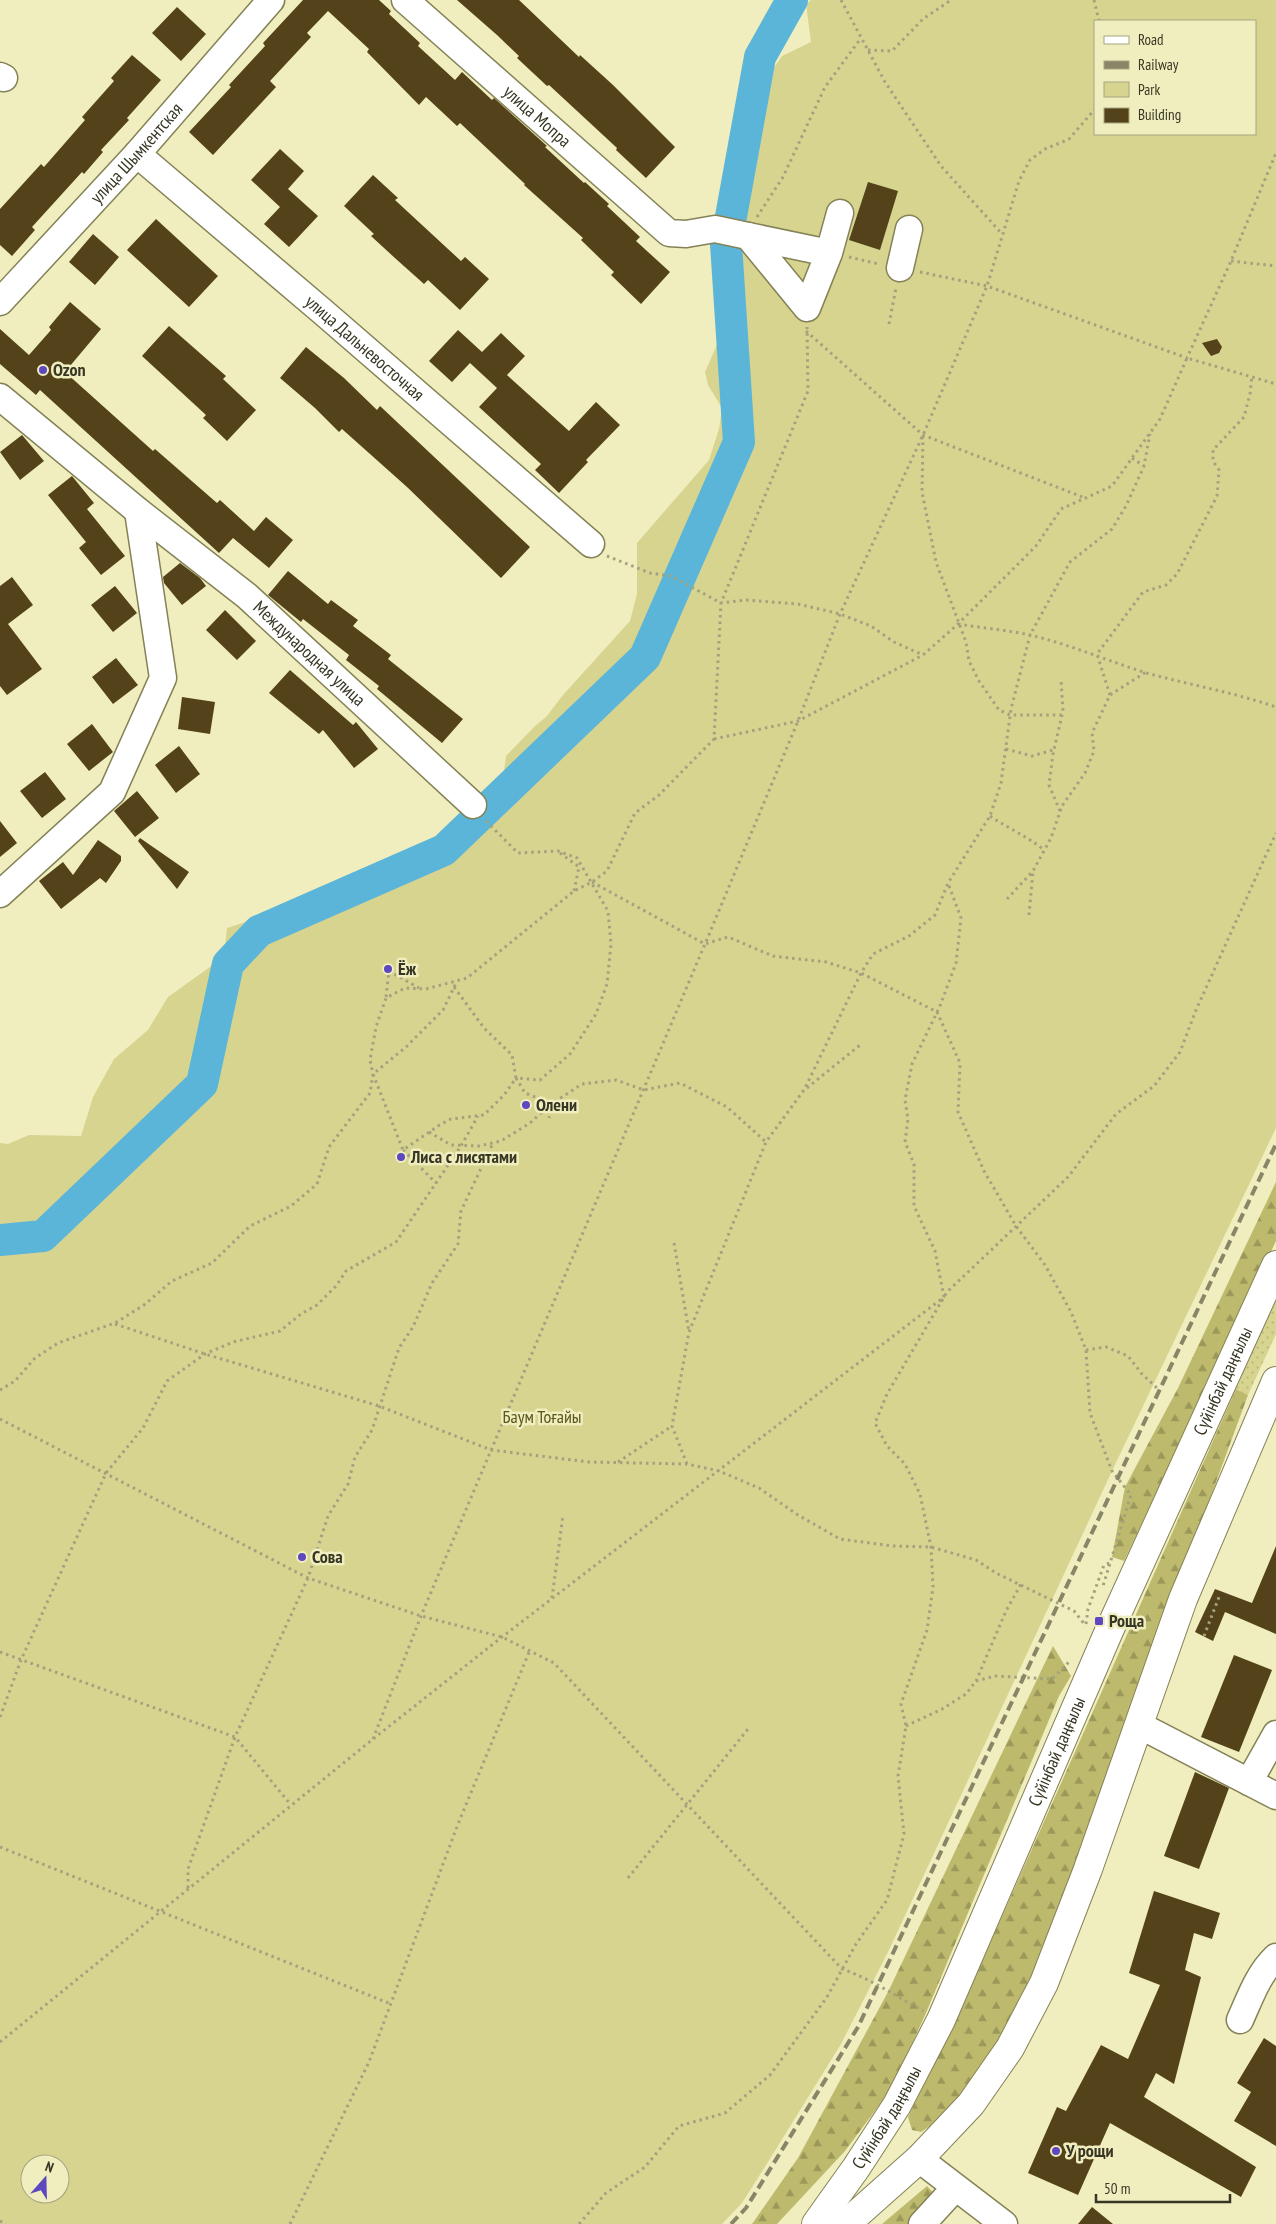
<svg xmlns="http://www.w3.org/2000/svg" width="1276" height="2224" viewBox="0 0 1276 2224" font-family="'PT Sans Narrow',sans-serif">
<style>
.grass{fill:url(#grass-dots)}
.forest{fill:url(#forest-firs)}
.park{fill:#d7d490;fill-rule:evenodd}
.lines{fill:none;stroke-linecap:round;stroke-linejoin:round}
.river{stroke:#5bb5d8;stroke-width:32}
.building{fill:#54431a}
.minor-casing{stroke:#848256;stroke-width:29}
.major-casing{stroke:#848256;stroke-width:30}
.path{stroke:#a3a17e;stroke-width:3;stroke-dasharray:2.5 4;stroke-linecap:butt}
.minor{stroke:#fff;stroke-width:26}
.major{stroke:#fff;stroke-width:28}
.rail{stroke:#888667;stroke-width:4;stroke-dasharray:10 5;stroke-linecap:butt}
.poi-dot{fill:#5d48c0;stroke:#f0eebe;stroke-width:2}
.labels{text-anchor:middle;stroke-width:5;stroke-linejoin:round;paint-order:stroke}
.street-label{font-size:18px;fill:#373624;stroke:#f0eebe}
.poi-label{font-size:18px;font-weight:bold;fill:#373624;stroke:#f0eebe;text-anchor:start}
.park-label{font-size:18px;fill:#59561d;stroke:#f0eebe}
</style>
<defs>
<pattern id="grass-dots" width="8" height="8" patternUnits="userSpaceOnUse" patternTransform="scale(1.25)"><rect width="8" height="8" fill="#d7d490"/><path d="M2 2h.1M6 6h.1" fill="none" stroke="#b9b77c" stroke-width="1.8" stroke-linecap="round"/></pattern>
<pattern id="forest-firs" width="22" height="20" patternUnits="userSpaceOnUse" patternTransform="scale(1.25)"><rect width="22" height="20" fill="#beba6d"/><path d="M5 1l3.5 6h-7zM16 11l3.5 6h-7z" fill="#9b9859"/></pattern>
</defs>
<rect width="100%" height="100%" fill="#f0eebe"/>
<path class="grass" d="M 1276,1295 L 1276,1334 L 1248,1395 L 1236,1389 Z"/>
<path class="forest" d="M 1276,1182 L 1276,1241 L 1124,1561 L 1112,1557 L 1125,1487 L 1178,1388 Z
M 1236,1389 L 1248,1395 L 1027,1997 L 967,2088 L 930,2126 L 921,2132 L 912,2130 L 908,2117 L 956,2020 Z
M 1053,1646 L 1071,1676 L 1059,1696 L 926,2013 L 892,2088 L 845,2151 L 777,2224 L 752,2224 L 798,2158 L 888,1992 Z
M 927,2186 L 942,2202 L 922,2224 L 882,2224 Z"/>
<path class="park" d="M 811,0 L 1276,0 L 1276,1128 L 1112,1471 L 888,1952 L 841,2044 L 768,2162 L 742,2203 L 722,2224 L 0,2224 L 0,1143 L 8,1144 L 29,1135 L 81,1136 L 93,1097 L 114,1059 L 148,1030 L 168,997 L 224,957 L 227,928 L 255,919 L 281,906 L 383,868 L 413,864 L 444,850 L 500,802 L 506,756 L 534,727 L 547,716 L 563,695 L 630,621 L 637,594 L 637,543 L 709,460 L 719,429 L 722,408 L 708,385 L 705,372 L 737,299 L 734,242 L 760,88 L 782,56 L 811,42 L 806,4 ZM 1095,21 L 1255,21 L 1255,134 L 1095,134 ZM 30,2164 L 60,2164 L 60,2194 L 30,2194 Z"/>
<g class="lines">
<path class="river" d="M 0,1240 L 43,1236 L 202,1084 L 228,964 L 259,931 L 444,850 L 645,657 L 739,442 L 726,244 L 760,57 L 792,0"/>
</g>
<path class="building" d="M 303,0 L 379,0 L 391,11 L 389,14 L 420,43 L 418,46 L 455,80 L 462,72 L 492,100 L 494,98 L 547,146 L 545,147 L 584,183 L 585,182 L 609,204 L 607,206 L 640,237 L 636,241 L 670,272 L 641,304 L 611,275 L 614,272 L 581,240 L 583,238 L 524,185 L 525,184 L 460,123 L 457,126 L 426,97 L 419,105 L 367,52 L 369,49 L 328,11 L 307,33 L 311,37 L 270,81 L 276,87 L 213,155 L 189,132 L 231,87 L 229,85 L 265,46 L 263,43 Z
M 457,0 L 519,0 L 579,57 L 580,55 L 613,85 L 675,147 L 646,178 L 616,150 L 617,148 L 549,85 L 547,86 L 517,58 L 519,56 L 497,35 Z
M 177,7 L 206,34 L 181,61 L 152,33 Z
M 132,55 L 161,80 L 127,118 L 129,120 L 101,150 L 103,152 L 84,174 L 82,172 L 32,227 L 35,230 L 12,256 L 0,245 L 0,209 L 41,164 L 44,167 L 85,120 L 82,117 L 114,81 L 111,78 Z
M 280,149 L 304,171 L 288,189 L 318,216 L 289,247 L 264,224 L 280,207 L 251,180 Z
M 373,175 L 398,198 L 395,200 L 461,261 L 465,257 L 489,279 L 460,310 L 428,280 L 424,284 L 396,259 L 371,236 L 374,234 L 344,206 Z
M 868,182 L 898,191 L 880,250 L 849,240 Z
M 156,219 L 218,276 L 189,307 L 127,250 Z
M 93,234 L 119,257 L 95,285 L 69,262 Z
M 70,302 L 101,329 L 65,372 L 153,451 L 155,449 L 217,503 L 220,500 L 254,531 L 266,517 L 293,540 L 269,568 L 233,538 L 219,553 L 40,390 L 36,395 L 0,364 L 0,329 L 29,355 L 51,330 L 49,327 Z
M 169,326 L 226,376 L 223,379 L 256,410 L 227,441 L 203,418 L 206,415 L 142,356 Z
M 458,330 L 482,352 L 501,333 L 525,356 L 507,375 L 569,431 L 596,402 L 620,425 L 586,460 L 588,462 L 559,493 L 535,470 L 541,464 L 479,407 L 497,388 L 470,363 L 452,382 L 429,361 Z
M 1217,339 L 1222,347 L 1219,353 L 1211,356 L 1202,343 Z
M 306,347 L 344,378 L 377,410 L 380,406 L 530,547 L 501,578 L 407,487 L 342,429 L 339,432 L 315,408 L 280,378 Z
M 22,435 L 44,461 L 20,480 L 0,452 Z
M 72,476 L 94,503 L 87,509 L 125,556 L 101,575 L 79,548 L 86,542 L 48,495 Z
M 180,563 L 200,578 L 206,586 L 182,605 L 164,583 L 163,577 Z
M 288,571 L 328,604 L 331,600 L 358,620 L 353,626 L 391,655 L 388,659 L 463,719 L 442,743 L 377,689 L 379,686 L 346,660 L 349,655 L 303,619 L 301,622 L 268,595 Z
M 12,577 L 33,605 L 8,624 L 42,669 L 7,695 L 0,686 L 0,586 Z
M 115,586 L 137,613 L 113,632 L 91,605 Z
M 225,610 L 256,641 L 237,660 L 206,630 Z
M 116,658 L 138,685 L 113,704 L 92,677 Z
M 290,670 L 353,725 L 356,722 L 378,749 L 354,768 L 323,730 L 319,734 L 269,693 Z
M 182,697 L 215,702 L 210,734 L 178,729 Z
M 92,724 L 113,752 L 89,771 L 67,744 Z
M 179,746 L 200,774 L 176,793 L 155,765 Z
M 45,772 L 66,799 L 42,818 L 20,791 Z
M 137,791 L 159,818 L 135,837 L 114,811 Z
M 0,821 L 17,843 L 0,857 Z
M 140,838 L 189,872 L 177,889 L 138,841 Z
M 98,840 L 121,856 L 121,861 L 106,883 L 100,878 L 61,909 L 39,881 L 63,862 L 73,875 Z
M 1276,1546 L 1276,1634 L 1225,1612 L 1213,1641 L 1195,1632 L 1215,1589 L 1252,1603 Z
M 1234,1655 L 1272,1670 L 1239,1752 L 1201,1737 Z
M 1195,1772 L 1229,1788 L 1199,1869 L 1164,1856 Z
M 1154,1891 L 1220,1913 L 1212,1939 L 1194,1933 L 1185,1970 L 1201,1977 L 1174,2084 L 1156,2073 L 1144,2097 L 1256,2167 L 1241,2197 L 1110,2123 L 1078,2195 L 1028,2173 L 1057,2107 L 1066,2111 L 1101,2045 L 1128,2059 L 1160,1985 L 1129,1973 Z
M 1264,2038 L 1276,2046 L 1276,2146 L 1234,2121 L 1251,2092 L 1237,2083 Z
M 1092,2207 L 1113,2224 L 1078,2224 Z"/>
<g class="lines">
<g class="minor-casing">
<g id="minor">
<path id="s1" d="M 405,0 L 669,233 L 686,234 L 715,229 L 748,236"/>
<path d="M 0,76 L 4,78"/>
<path id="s2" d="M 137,154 L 323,312 L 591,544"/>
<path d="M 829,253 L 748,236 L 807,308 L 829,253 L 840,213"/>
<path d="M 900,268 L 909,229"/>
<path id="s3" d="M 0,302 L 137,154 L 271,0"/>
<path id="s4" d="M 0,397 L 138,511 L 247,596 L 473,805"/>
<path d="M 0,894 L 112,792 L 163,678 L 138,511"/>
<path d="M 1139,1725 L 1276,1796"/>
<path d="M 1249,1782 L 1276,1734"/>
<path d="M 1240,2020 C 1250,1998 1258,1974 1276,1957"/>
<path d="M 919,2159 L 1004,2224"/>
<path d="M 922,2224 L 955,2188"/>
</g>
</g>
<g class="major-casing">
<g id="major">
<path id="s5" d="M 816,2224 L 856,2168 L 897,2105 L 941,2020 L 1109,1631 L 1276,1265"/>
<path d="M 846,2224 L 919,2159 L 971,2104 L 1010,2048 L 1044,1983 L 1088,1869 L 1183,1599 L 1276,1381"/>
</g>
</g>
<path class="path" d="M 841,0 L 885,82 L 941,166 L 1002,234
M 1094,0 L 1099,21
M 868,50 L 892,51 L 923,19 L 951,0
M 757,217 L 783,177 L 825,87 L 861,38
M 849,257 L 879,264
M 1231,261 L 1276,266
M 920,272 L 987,286 L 1187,358 L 1231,261 L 1276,153
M 889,324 L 896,288
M 806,331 L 923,435 L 1085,498
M 923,436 L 922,492 L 936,562 L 966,642 L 969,661 L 979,681 L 999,710 L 1010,715 L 1062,715
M 1132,458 L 1144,466
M 607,556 L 650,573 L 671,576 L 721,603 L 746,600 L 798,604 L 840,614 L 871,626 L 894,642 L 923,655
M 958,624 C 982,628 1007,630 1030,635 C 1072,645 1110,662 1150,674 C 1192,685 1235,693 1276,707
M 1110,695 L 1097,654 L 1143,592 L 1166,585 L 1177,574 L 1217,496 L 1219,470 L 1213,461 L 1213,450 L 1244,417 L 1250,394 L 1252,375
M 714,739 L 798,721 L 923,655 L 958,624 L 1036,546 L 1061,509 L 1112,486 L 1160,419 L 1187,358 L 1276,384
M 1006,749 L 1032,756 L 1053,750
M 1060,811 L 1049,785 L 1053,754 L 1063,711 L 1061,680
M 990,816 C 1009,829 1027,836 1044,850
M 486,821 L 518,853 L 558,851 L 577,858 L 608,911 L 611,944 L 607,984 L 596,1014 L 570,1054 L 540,1080 L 516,1078
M 560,853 L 579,867 L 574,891
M 592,882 L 705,944 L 728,937 L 773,956 L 826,962 L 861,973 L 937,1012 L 960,1063 L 958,1112 L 984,1171 L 1016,1226 L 1045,1265 L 1071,1312 L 1086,1350 L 1090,1413 L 1112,1471 L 1131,1495 L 1103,1586
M 1007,899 L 1033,871 L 1051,838 L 1062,806 L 1085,773 L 1094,751 L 1092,733 L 1110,695 L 1146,672
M 1029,915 L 1033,871
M 454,987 L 484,1028 L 512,1055 L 516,1078 L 504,1095 L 484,1115 L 451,1119 L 441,1124 L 403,1150 L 373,1074 L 406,1047 L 443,1010 L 457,981
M 386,997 L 389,971 L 419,988
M 516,1078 L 525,1093 L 540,1099 L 553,1108 L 549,1118
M 807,1088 L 860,1045
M 429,1132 L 451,1145 L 479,1146 L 501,1141 L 530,1123 L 550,1105 L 582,1084 L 616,1080 L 644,1090 L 680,1083 L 727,1107 L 766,1142
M 403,1150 L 436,1183
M 674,1243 L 689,1332
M 115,1324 L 205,1354 L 379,1406 L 491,1450 L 589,1462 L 687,1464 L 719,1471 L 759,1488 L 798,1515 L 840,1539 L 893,1546 L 931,1547 L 976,1560 L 996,1573 L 1074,1611 L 1086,1626
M 1086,1350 L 1106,1347 L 1128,1356 L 1142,1374 L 1159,1390
M 0,1390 L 15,1381 L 35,1358 L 58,1343 L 115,1323 L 144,1305 L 172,1281 L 212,1263 L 250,1226 L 291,1206 L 317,1184 L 329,1147 L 370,1093 L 373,1074 L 370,1060 L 376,1027 L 386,998 L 405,988 L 426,989 L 467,978 L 574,891 L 592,882 L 607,871 L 635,813 L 659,795 L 714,739 L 721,603 L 808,391 L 807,327
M 0,1419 L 308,1578 L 421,1616 L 502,1637 L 554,1663 L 842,1969 C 871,1979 896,1996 923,2011
M 618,1462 L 672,1426
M 687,1464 L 672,1426 L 689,1332 L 766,1142 L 804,1090 L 861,973 L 873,954 L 909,936 L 935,915 L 948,883 L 990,816 L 1001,783 L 1011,709 L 1030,635 L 1070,562 L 1112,529 L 1126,506 L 1144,466 L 1150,434
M 552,1598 L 563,1515
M 1086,1624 L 1088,1609 L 1104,1565 L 1110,1563
M 1204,1636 L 1219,1597
M 0,1652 L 235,1737 L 291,1805
M 976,1681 L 995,1676 L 1052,1679 L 1071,1660
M 0,1717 L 21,1660 L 106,1473 L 143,1428 L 167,1381 L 205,1354 L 233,1342 L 280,1331 L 301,1314 L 317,1305 L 336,1286 L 346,1271 L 396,1242 L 461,1146 L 478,1116
M 906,1726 L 942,1709 L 966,1694 L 976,1681 L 1006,1611 L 1021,1584
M 373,1739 L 421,1616 L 705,944 L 798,721 L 840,614 L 923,435 L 987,286 L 1019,181 L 1030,160 L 1045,149 L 1069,139 L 1095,109
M 0,1847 L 391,2004
M 628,1878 L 748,1729
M 188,1888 L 188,1869 L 235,1737 L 308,1578 L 328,1516 L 348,1484 L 355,1457 L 372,1430 L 399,1348 L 413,1327 L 432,1283 L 458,1244 L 461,1211 L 493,1143
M 0,2042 L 373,1739 L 502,1637 L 944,1297 L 935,1251 L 914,1206 L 914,1164 L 905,1142 L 908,1119 L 905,1100 L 912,1064 L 940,1006 L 956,963 L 961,918 L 948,883
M 0,2221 L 6,2224
M 290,2224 L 369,2062 L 458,1824 L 530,1650
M 579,2224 L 606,2193 L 645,2167 L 679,2126 L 725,2113 L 770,2075 L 827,1997 L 856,1944 L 887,1900 L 904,1834 L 898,1776 L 906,1726 L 901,1704 L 927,1630 L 933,1587 L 931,1547 L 920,1494 L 905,1464 L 887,1446 L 875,1423 L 887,1394 L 947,1292 L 1068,1177 L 1116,1114 L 1154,1086 L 1180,1052 L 1196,1010 L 1276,833"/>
<use href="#minor" class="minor"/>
<use href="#major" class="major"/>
<path class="rail" d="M 731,2224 L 746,2208 L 858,2027 L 1276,1144"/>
</g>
<g class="poi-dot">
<circle cx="43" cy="370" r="5"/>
<circle cx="388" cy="969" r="5"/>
<circle cx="526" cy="1105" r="5"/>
<circle cx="401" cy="1157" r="5"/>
<circle cx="302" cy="1557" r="5"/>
<rect x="1094" y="1616" width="10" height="10" rx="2.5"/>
<circle cx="1056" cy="2151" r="5"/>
</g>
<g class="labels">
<g class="street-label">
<text dy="6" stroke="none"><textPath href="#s1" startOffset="176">улица Мопра</textPath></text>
<text dy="6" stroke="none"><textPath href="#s3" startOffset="202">улица Шымкентская</textPath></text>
<text dy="6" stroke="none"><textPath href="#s2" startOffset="299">улица Дальневосточная</textPath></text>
<text dy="6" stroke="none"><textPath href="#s4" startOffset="402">Международная улица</textPath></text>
<text dy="6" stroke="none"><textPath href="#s5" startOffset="938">Сүйінбай даңғылы</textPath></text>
<text dy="6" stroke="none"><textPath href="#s5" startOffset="532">Сүйінбай даңғылы</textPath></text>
<text dy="6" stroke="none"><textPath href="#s5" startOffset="128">Сүйінбай даңғылы</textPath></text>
</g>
<g class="poi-label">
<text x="53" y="376">Ozon</text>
<text x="398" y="975">Ёж</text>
<text x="536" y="1111">Олени</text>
<text x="411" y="1163">Лиса с лисятами</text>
<text x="312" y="1563">Сова</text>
<text x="1109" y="1627">Роща</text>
<text x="1066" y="2157">У рощи</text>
</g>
<g class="park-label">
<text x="542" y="1423">Баум Тоғайы</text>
</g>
</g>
<rect x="1094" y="20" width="162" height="115" fill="#f0eebe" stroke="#a6a480"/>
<rect x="1104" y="36" width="25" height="8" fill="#ffffff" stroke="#a6a480"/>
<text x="1138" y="45" font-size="15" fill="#373624">Road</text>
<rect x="1104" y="61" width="25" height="8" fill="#888667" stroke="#a6a480"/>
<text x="1138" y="70" font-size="15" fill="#373624">Railway</text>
<rect x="1104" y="82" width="25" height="15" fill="#d7d490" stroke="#a6a480"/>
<text x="1138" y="95" font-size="15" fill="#373624">Park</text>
<rect x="1104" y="108" width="25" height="15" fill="#54431a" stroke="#a6a480"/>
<text x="1138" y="120" font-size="15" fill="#373624">Building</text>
<g transform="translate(45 2179) rotate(20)"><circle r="24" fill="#f0eebe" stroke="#a6a480"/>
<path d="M0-4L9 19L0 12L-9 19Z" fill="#5d48c0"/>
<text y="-8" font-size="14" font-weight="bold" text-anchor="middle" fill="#373624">N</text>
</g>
<path d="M1096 2194v8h134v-8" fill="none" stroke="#373624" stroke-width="2.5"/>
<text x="1104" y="2194" font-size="15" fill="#373624" stroke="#f0eebe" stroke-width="4" paint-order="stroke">50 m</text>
</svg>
